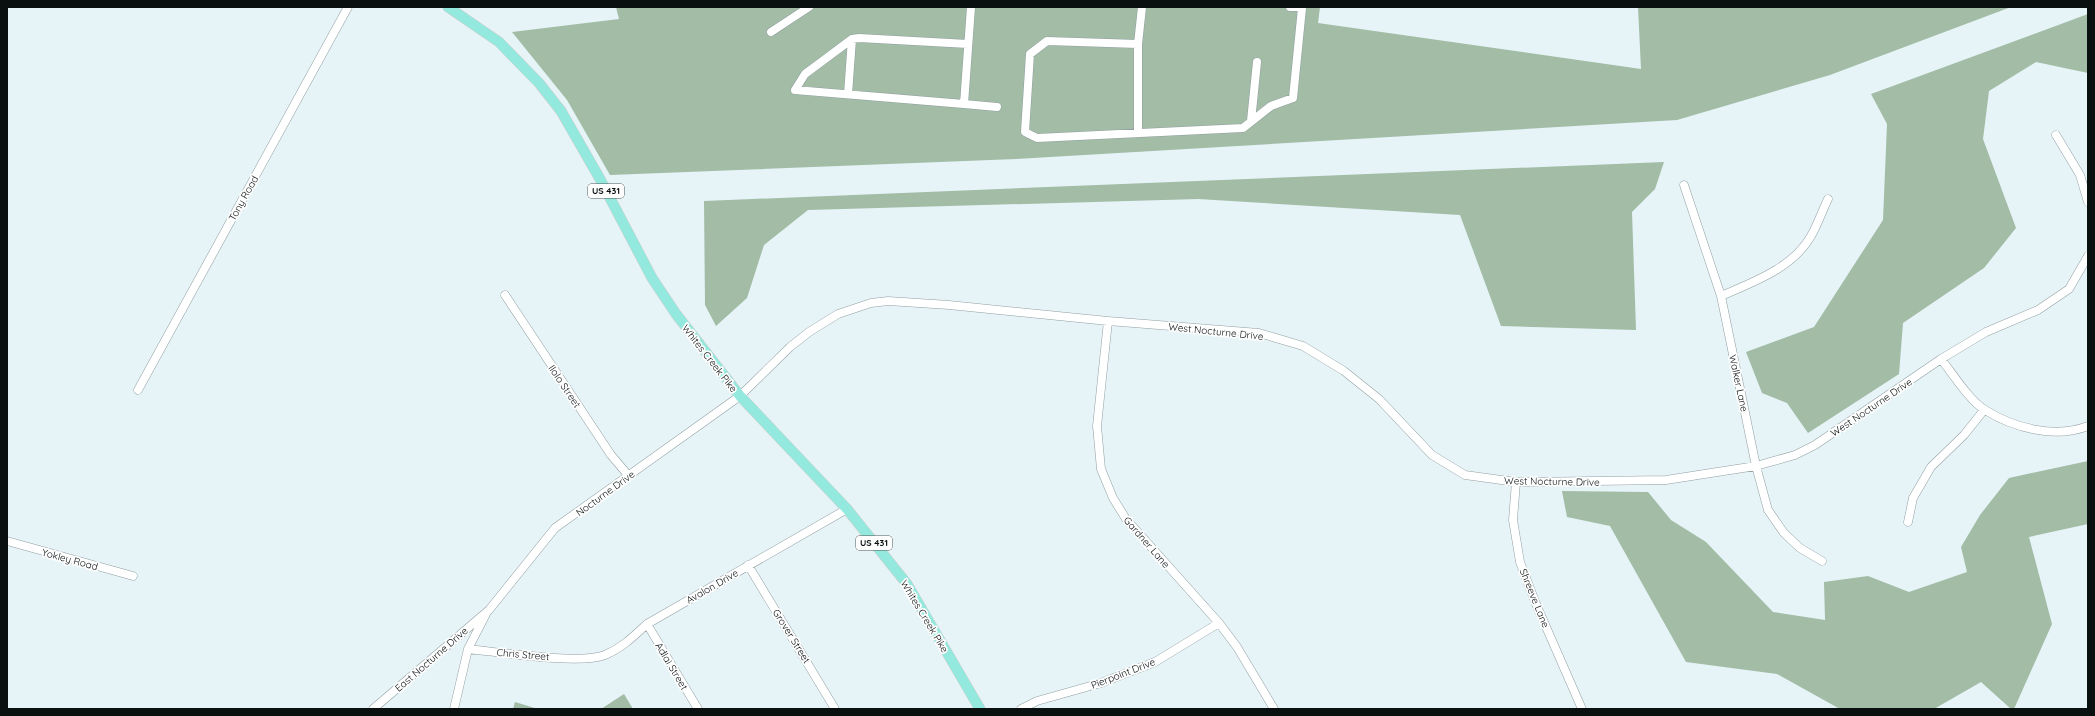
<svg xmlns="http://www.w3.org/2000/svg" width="2095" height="716" viewBox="0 0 2095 716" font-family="Quicksand,sans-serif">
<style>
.forest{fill:#a2bca6}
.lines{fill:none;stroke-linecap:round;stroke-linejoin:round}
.minor-casing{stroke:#929fa2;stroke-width:9}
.major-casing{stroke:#cecfcf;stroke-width:11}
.minor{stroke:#fff;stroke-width:8}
.major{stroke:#93e9dd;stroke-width:10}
.labels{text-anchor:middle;stroke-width:3.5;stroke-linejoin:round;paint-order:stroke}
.shield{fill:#fefefe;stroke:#535757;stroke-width:1}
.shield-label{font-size:9px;font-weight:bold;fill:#0a0f10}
.street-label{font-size:10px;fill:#0a0f10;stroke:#fefefe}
</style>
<rect width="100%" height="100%" fill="#e6f4f7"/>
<path class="forest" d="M 616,7 L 1320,7 L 1318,23 L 1641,69 L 1638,7 L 2011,7 L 1830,75 L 1677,120 L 1016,159 L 610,175 L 567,100 L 512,32 L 619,19 Z
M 2088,14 L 2088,73 L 2036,62 L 1989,91 L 1983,139 L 2016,228 L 1984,268 L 1903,323 L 1899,374 L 1808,433 L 1787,403 L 1762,393 L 1746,352 L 1814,327 L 1883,220 L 1887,124 L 1871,94 Z
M 1664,162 L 1655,189 L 1632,212 L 1636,330 L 1501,326 L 1460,215 L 1198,199 L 808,210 L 764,245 L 747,298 L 716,326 L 705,305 L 704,201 Z
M 2088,461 L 2088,524 L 2029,537 L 2052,624 L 2014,709 L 2011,709 L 1981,682 L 1934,709 L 1840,709 L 1777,674 L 1686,662 L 1610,526 L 1567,517 L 1562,491 L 1648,492 L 1671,520 L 1706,542 L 1773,612 L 1825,620 L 1824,582 L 1868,576 L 1909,592 L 1967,572 L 1961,547 L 1980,515 L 2009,478 Z
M 624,694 L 633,709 L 601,709 Z
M 515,702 L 538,709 L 513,709 Z"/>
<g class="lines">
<g class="minor-casing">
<path id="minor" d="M 971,7 L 964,104 L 997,107
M 1142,7 L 1138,44 L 1047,41 L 1030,54 L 1025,132 L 1037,138 L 1243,128 L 1271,106 L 1293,98 L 1302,8
M 1290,7 L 1302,7
M 771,32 L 809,7
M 848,94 L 852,39
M 964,104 L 795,90 L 805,74 L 852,39 L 859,38 L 968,44
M 1251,121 L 1257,62
M 1138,133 L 1138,44
M 2056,135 L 2080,175 L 2088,202
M 1684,185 L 1721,296 L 1756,466 L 1768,510 L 1784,533 L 1800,548 L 1822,561
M 505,295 L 611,455 L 628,475
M 1721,296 C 1753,282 1793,268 1811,236 C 1818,224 1822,211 1828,199
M 1108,321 L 1097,426 L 1101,469 L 1113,498 L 1126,519 L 1219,623 L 1237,647 L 1274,709
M 1941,359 C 1953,374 1969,400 1985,410 C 2014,428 2055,439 2088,426
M 138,390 L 348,7
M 1516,482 L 1513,520 L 1520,562 L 1536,604 L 1582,709
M 1908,522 L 1913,498 L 1931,467 L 1964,435 L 1984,410
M 7,541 L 133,576
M 748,565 L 835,709
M 647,624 L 698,709
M 468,649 C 499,652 580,665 605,655 C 622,648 634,636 647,624 L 847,509
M 373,709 L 489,610 L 555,528 L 740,396 L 790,347 L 809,332 L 838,314 L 871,303 L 888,301 L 949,305 L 1108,321 L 1259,333 L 1303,346 L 1344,371 L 1379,399 L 1432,455 L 1465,475 L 1516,482 L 1666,480 L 1756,466 L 1795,455 L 1815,445 L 1941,359 L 1986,332 L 2038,310 L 2069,289 L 2088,256
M 454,709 L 468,649 L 486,614
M 1021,709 L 1037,701 L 1101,683 L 1155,662 L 1219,623"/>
</g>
<g class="major-casing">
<path id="major" d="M 448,7 L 499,42 L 539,83 L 561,111 L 600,179 L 652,278 L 676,314 L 740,396 L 847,509 L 907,584 L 980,709"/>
</g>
<use href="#minor" class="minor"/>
<use href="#major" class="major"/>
</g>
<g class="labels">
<g class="shield">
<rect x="588" y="184" width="36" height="14" rx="3"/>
<rect x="856" y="536" width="36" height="14" rx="3"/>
</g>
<g class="shield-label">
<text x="606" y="194">US 431</text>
<text x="874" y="546">US 431</text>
</g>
<g class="street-label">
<text transform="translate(243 198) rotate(-61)" y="4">Tony Road</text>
<text transform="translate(1216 331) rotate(6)" y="4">West Nocturne Drive</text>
<text transform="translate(710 358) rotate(52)" y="4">Whites Creek Pike</text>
<text transform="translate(1739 383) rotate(78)" y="4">Walker Lane</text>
<text transform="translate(565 386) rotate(56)" y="4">Ilolo Street</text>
<text transform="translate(1871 407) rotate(-34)" y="4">West Nocturne Drive</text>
<text transform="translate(1552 481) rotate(1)" y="4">West Nocturne Drive</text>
<text transform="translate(605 493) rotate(-36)" y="4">Nocturne Drive</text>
<text transform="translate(1147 542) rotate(49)" y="4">Gardner Lane</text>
<text transform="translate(70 559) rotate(15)" y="4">Yokley Road</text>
<text transform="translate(712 586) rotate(-30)" y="4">Avalon Drive</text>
<text transform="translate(1535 598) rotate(68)" y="4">Shreeve Lane</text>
<text transform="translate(925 616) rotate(59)" y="4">Whites Creek Pike</text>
<text transform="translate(792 636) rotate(58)" y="4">Grover Street</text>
<text transform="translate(523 654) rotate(5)" y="4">Chris Street</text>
<text transform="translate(431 659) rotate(-41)" y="4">East Nocturne Drive</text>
<text transform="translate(672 666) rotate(59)" y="4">Adlai Street</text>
<text transform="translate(1123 673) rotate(-21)" y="4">Pierpoint Drive</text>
</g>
</g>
<rect width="2095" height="716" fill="none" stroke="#0a0f10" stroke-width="16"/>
</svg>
